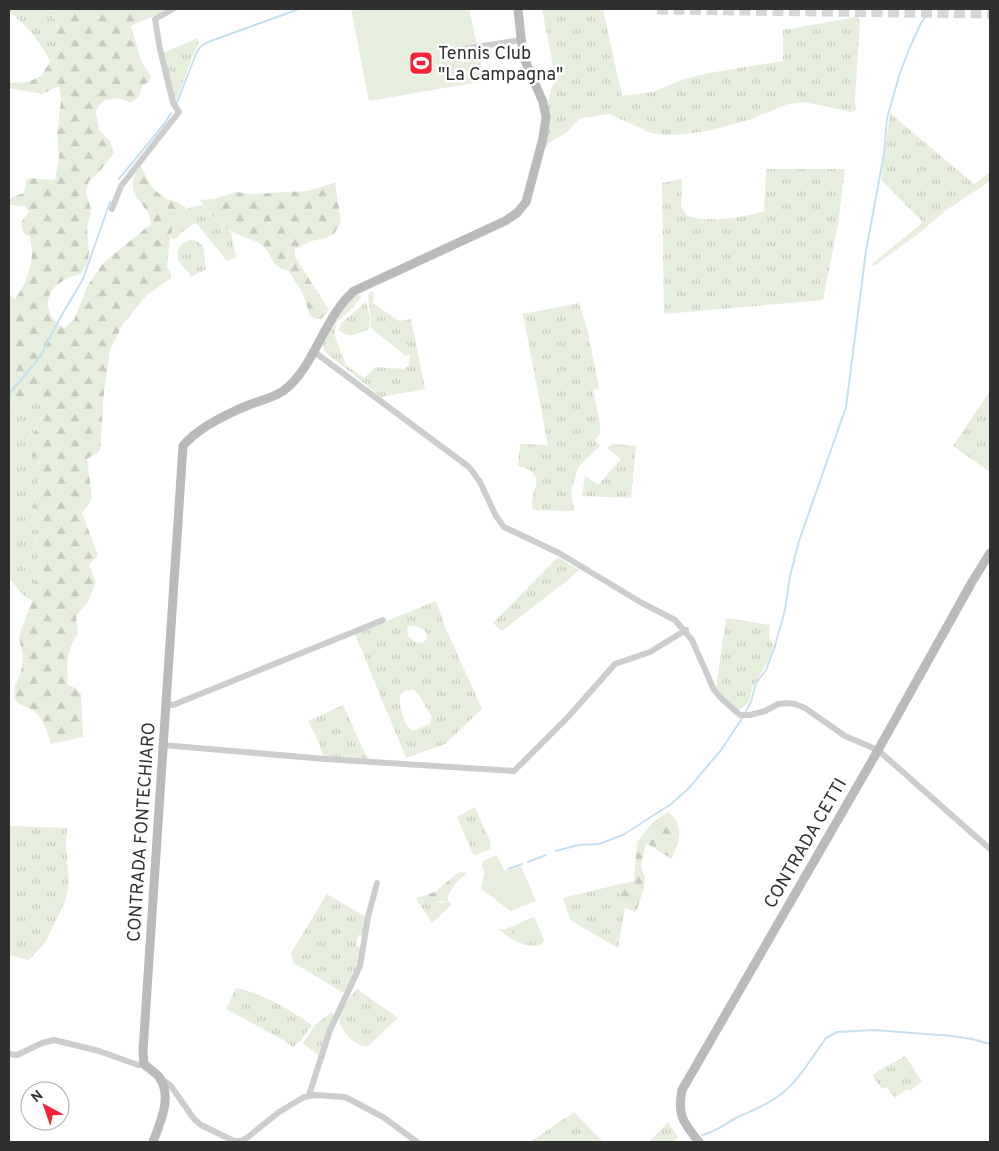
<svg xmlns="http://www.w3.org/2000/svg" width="999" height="1151" viewBox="0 0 999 1151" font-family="Overpass,sans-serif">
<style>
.grass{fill:url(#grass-tufts);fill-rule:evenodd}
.forest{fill:url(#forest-firs)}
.garden{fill:#e6eedd}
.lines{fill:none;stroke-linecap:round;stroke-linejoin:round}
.stream{stroke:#c7e0ef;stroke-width:2}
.highway-tunnel{stroke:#d6d6d6;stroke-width:11;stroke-dasharray:11 5.5;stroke-linecap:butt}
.street{stroke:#cdcdcd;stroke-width:6}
.secondary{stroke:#bababa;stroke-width:9}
.labels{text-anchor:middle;stroke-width:5;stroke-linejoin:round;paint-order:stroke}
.poi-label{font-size:18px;fill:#303030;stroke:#fff;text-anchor:start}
.street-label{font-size:18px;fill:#303030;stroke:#fff}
</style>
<defs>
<pattern id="grass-tufts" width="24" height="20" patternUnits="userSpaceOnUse" patternTransform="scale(1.25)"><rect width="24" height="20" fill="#e6eedd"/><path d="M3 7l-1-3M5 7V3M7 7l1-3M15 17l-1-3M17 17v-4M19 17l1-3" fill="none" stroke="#c6ccbe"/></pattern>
<pattern id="forest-firs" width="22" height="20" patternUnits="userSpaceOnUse" patternTransform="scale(1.25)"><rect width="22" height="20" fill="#e6eedd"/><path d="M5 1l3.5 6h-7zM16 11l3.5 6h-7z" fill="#c6ccbe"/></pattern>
</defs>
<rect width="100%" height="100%" fill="#fff"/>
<path class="grass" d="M 9,9 L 50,9 C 56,19 62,38 57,50 C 56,54 52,58 50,61 C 40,41 27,25 9,12 Z
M 542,9 L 603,9 L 622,96 L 653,92 L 684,79 L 709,73 L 783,61 L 783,30 L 857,17 L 860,22 L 855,97 L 856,110 L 851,112 L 806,102 L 787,104 L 752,119 L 712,130 L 687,134 L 666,135 L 651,133 L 609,114 L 589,117 L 579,119 L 567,132 L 549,143 L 540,155 C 543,146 548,137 549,128 C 551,110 544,96 556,81 Z
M 198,38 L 199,43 L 192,57 L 175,104 L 161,54 Z
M 890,113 L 974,184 L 990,172 L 990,181 L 945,211 L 918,234 L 874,266 L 872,264 L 923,222 L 881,180 Z
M 766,169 L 845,169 L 838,224 L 823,300 L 664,314 L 662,183 L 682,179 L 681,206 L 687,216 C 710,223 741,218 764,211 Z
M 203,205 L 214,219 L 231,232 L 236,257 L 227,261 L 197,224 L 193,224 L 180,234 L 175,240 L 171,238 C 173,217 181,207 203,205 Z
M 190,240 L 197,241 L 203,246 L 206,269 L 191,277 C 186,265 172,264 180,245 Z
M 372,291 L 374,293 L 373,303 L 399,321 L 411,319 L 425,389 L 381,397 L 324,351 L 323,339 L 351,299 L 357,294 L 361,296 L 353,308 L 337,322 L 334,334 L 346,365 L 364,378 L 375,367 L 404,369 L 409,365 L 410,354 L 406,356 L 371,328 C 371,317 369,306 368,294 Z
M 366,302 L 370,318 L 369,329 C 358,333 349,340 339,330 L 341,323 Z
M 579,303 L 587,328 L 599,388 L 593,390 L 600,424 L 600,434 L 595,440 L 600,446 L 579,466 L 571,490 L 574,511 L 533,510 C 527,492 552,474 518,466 L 520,444 L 548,445 L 523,314 Z
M 990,391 L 990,472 L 953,446 Z
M 19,397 L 47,398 C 44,415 37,429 26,441 L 28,454 L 38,456 L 39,474 L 34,501 L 38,564 L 32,601 L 24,596 L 9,578 L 9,444 L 12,435 L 13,418 Z
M 613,444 L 636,446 L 631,498 L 582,496 L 585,476 L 598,485 L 621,459 L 607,448 Z
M 558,557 L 579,570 L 569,579 L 502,631 L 493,623 Z
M 436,601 L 445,627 L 482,709 L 445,744 L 406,758 L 355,634 ZM 413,626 C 421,627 428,630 427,639 L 422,643 L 415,642 L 408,636 L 407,627 ZM 413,689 L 419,695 L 432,717 L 430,724 L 413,731 C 403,725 399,706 400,695 L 403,692 Z
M 726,618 L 770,625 C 768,634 769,640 774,647 L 767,663 L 752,688 L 749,702 L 741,709 L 735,709 L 716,688 Z
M 343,705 L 368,760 L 324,757 L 316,736 L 308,721 Z
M 475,807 L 491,844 L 490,849 L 476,855 L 473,854 L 457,817 Z
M 9,826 L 67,828 L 66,845 L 69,884 L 65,902 L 45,943 L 29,960 L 9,955 Z
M 616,885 L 625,908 L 618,948 L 570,920 L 563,898 Z
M 327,894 L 366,917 L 362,936 L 358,935 L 356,946 L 360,947 L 358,963 L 346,991 L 342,992 L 294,963 L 292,959 L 291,953 Z
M 431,901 L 441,903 L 448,901 L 452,904 L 432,923 L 419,903 Z
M 534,917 L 544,940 L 541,945 C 523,948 512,940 498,929 L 506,929 Z
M 236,988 C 267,995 286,1008 312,1025 L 300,1041 L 293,1047 L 285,1041 L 226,1009 Z
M 357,989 L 398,1018 L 368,1046 C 355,1048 337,1028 339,1015 C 341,1006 352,996 357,989 Z
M 332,1012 L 334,1017 L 319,1056 L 303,1043 L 316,1024 Z
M 905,1056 L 922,1081 L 910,1091 L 908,1089 L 895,1098 L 887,1087 L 882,1089 L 872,1075 C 883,1067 894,1063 905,1056 Z
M 574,1112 L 603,1142 L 530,1142 Z
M 668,1122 L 678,1137 L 674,1142 L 649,1142 Z"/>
<path class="forest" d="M 50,9 L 169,9 L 131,26 L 141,61 L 151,76 L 149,82 L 143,85 L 139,96 L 131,103 L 119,98 L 105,100 L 99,105 L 96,112 L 99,130 L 110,141 L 114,153 L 98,173 L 89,181 L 86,192 L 91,210 L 87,228 L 89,252 L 88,261 L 81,274 C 60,278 39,294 52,317 C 55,322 60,325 64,328 L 74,320 L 88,285 L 103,263 L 151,224 C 150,201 119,198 140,164 C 146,179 154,194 170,200 C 177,203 181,202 186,209 C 168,220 170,248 167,267 L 171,273 L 171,278 L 147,295 L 123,324 L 110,350 L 104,392 L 100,451 L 87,459 L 92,498 L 82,513 L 98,555 L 89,565 L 96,582 L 88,602 L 76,616 L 78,634 C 65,651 67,665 68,685 L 75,688 L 81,694 L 83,737 L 51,744 C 47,732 44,719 34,711 C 26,705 20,707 14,698 L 15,687 L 21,672 L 23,659 L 19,636 L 32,601 L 38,564 L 34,501 L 39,474 L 38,457 L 28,454 L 23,448 C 26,441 30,438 34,432 C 41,422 45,409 47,398 L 19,398 L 13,418 L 12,435 L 9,444 L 9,294 L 15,299 C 24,288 32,267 32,253 C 32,247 30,242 30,236 L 23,233 L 21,222 L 29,212 L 25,206 L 9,205 L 9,201 L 12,197 L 24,193 L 27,178 L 55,180 L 59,157 L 57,135 L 61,100 L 59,86 L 42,94 L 9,88 L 9,83 L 28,82 L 41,76 L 57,51 L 58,44 L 57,25 L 54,16 Z
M 335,183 L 341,222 L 334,234 L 323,239 L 311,241 L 295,249 L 295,257 L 329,310 L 321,319 L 316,319 L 310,315 L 302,291 L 288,271 C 270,267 273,255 262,245 C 256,240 241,237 233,232 C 219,225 209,213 200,200 L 214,199 L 236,192 L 249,194 L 307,191 Z
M 668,812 C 686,827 679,839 672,859 L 646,843 L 641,867 L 645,877 L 644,888 L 636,912 L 625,908 L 616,885 L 634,881 L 637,842 L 652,823 Z
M 459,872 L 468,873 C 459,879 447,890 448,901 L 419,903 L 416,898 L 435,892 Z"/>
<path class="garden" d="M 351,9 L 469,9 L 485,81 L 369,101 Z
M 497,855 L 504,870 L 507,871 L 521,866 L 536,901 L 511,911 L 481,889 L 484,873 L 482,866 L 483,861 Z
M 534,917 L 540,931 L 518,940 L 512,928 Z"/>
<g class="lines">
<path class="stream" d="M 176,105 L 196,54 L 200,47 L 208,42 L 299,9
M 119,179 L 165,123 L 171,113
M 9,394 L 40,357 L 59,320 L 83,279 L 110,202
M 746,711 L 751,702 L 756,683 L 766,670 L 774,649 L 785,610 L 790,576 L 799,541 L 846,407 L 866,251 L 884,154 L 887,118 L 900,73 L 910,47 L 921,23 L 931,9
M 556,851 L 578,845 L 599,844 L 623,835 L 671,804 L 688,789 L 721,750 L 743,717
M 528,862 L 546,855
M 508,869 L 522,864
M 702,1135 C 715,1132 725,1124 736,1118 C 751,1111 767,1105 780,1095 C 799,1081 812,1057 826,1038 L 837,1032 L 874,1030 L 952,1036 L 972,1039 L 990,1044"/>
<path class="highway-tunnel" d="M 657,9 L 990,13"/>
<path class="street" d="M 444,52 L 521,40
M 112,209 L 121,186 L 179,112 L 173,103 L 160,49 L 155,19 L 173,9
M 313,351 L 469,467 L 480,482 L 496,516 L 504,527 L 559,553 L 642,603 L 675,620 L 692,640 L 714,690 L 722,699 L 740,715 L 750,715 L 765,711 L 778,704 L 787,703 L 795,704 L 805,708 L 845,736 L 878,750 L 990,849
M 165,704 L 173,705 L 383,620
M 163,745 L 325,759 L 514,771 L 568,717 L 615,664 L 650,652 L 686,630
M 9,1054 L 17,1055 L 42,1043 L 54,1040 L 99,1051 L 138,1065 L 144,1064
M 159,1077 L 171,1086 L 194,1119 L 201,1125 L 234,1141 L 241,1141 L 248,1137 L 279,1112 L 304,1097 L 315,1095 L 345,1097 L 383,1117 L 417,1142
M 309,1095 L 330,1030 L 360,966 L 368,917 L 377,883"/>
<path class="secondary" d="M 153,1142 C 160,1123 173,1096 159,1077 C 155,1072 148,1068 144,1064 L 143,1051 L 183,446 C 198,427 229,413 251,404 C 261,401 274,397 283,391 C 314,369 323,318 354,291 L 505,221 L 517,213 L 526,202 L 543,138 L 546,117 L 543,102 L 523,56 L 518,9
M 699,1142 C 683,1122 677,1116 682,1090 L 873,759 L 972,582 L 990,553"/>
</g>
<defs>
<g id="stadium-square" transform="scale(1.25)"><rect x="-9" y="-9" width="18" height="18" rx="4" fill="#f42437" stroke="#fff"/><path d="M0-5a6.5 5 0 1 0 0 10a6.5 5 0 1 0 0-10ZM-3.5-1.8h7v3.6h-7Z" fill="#fff"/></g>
</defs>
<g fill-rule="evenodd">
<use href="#stadium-square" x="421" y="63"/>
</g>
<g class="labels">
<g class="poi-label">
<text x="438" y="59">Tennis Club<tspan x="438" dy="21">"La Campagna"</tspan></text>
</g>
<g class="street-label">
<text transform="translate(141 832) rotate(-86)" y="6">CONTRADA FONTECHIARO</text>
<text transform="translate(805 843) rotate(-60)" y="6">CONTRADA CETTI</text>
</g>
</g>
<rect width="999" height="1151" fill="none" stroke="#303030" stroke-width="20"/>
<g transform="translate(45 1106) rotate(320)"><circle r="24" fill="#ffffff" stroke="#acacac"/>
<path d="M0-4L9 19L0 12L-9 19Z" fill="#f42437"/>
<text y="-8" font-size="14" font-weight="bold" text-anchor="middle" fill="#303030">N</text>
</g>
</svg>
